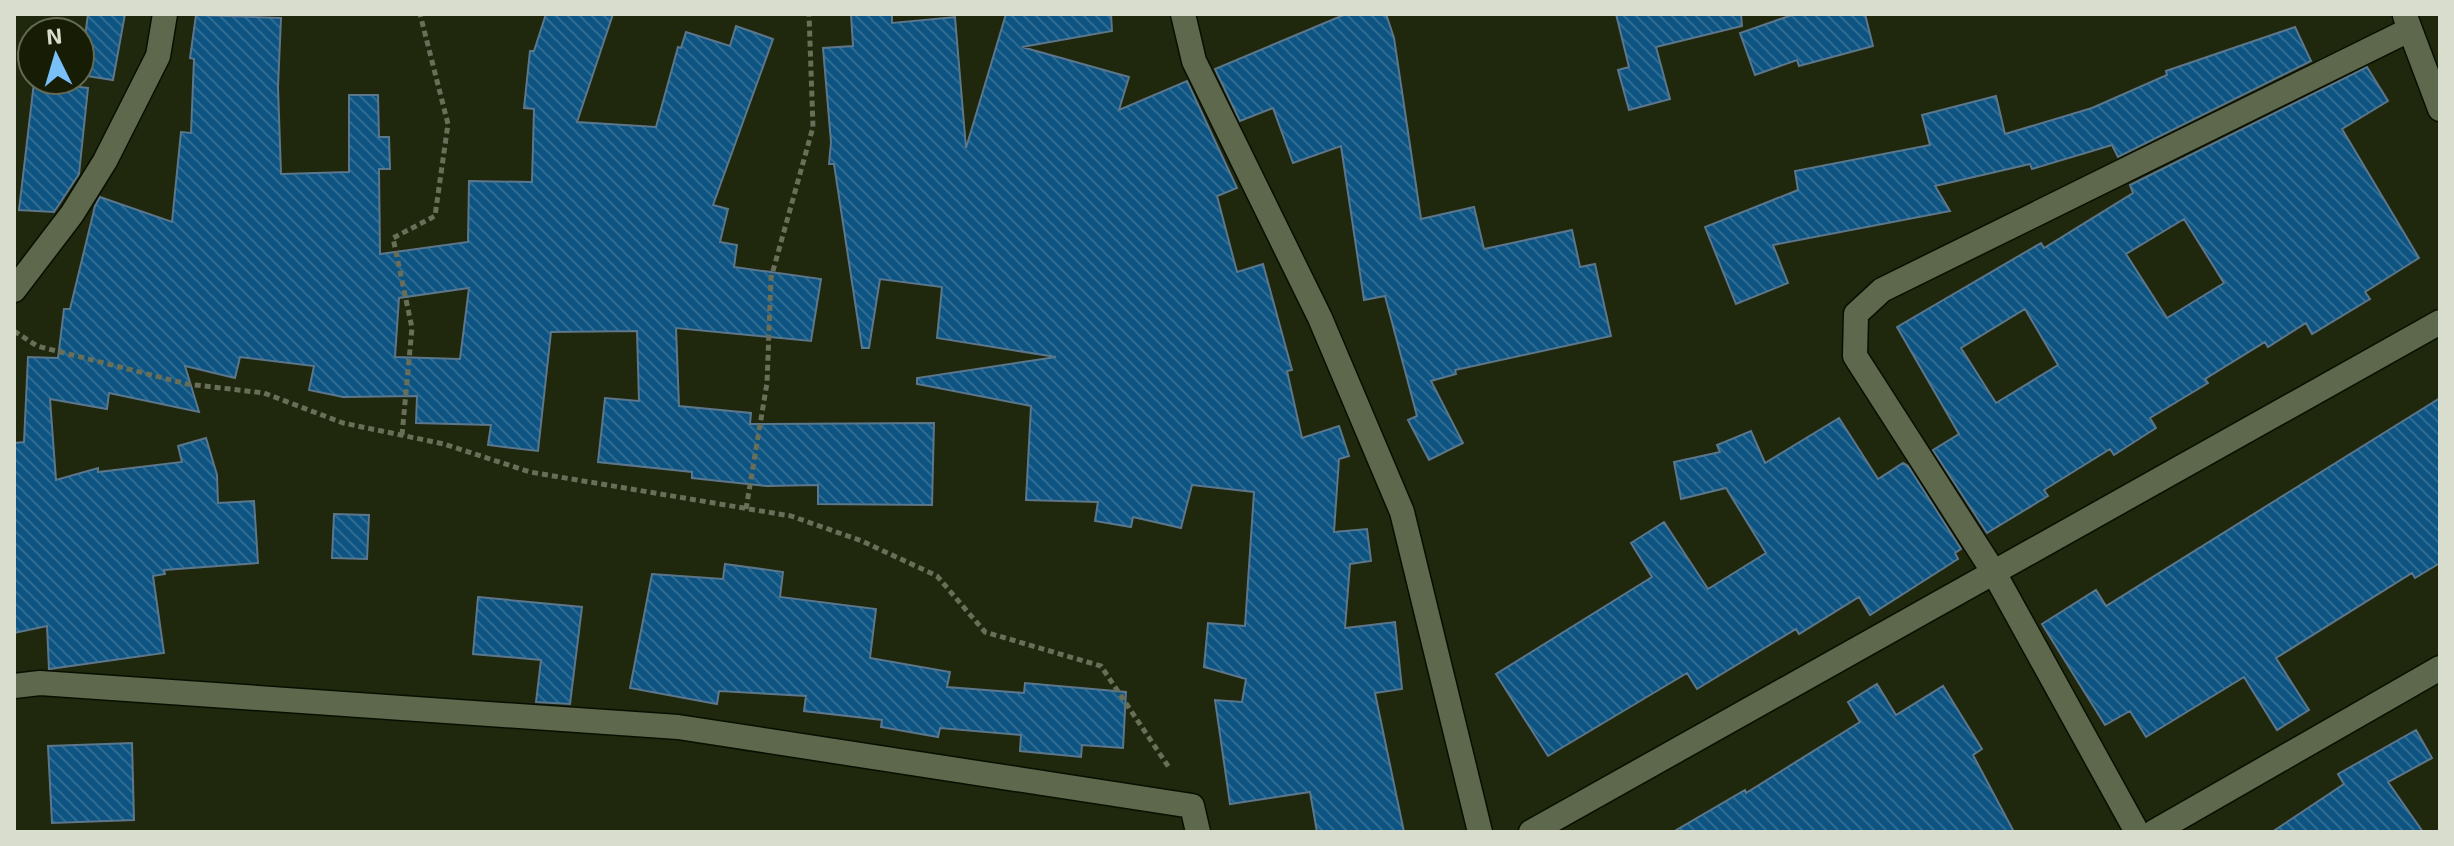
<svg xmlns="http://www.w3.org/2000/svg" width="2454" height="846" viewBox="0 0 2454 846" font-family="'Exo 2',sans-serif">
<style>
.building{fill:url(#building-back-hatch);stroke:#5c768b;stroke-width:2;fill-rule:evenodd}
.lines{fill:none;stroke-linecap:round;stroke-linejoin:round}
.street-casing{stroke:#090f00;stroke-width:27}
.path{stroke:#686e58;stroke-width:5;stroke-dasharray:6 4;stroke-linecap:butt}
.street{stroke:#5e684c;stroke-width:24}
</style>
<defs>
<pattern id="building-back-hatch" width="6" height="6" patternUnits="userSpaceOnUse" patternTransform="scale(2)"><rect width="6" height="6" fill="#0d5482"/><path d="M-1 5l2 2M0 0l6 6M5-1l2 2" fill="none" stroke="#306c92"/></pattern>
</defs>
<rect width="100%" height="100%" fill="#1f270d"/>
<path class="building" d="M 88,14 L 125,14 L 113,80 L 80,75 Z
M 546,14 L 613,14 L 577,122 L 656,127 L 678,47 L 681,48 L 686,32 L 730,46 L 736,26 L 773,39 L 713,205 L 728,209 L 720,242 L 737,245 L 734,267 L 821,279 L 811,341 L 676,328 L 679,406 L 751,413 L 750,424 L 934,423 L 932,505 L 818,504 L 818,485 L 767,486 L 692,478 L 692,472 L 598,462 L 605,398 L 639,401 L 637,331 L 551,332 L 538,451 L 488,445 L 491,425 L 416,423 L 417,396 L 343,397 L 309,390 L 314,366 L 240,357 L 235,378 L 185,366 L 199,412 L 109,393 L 107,409 L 50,399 L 56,480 L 98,468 L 98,472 L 182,462 L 178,446 L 206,438 L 217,475 L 218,503 L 254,501 L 258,563 L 164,570 L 165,574 L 153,576 L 164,653 L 49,669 L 47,626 L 14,633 L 14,443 L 24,442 L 28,357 L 58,358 L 64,309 L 70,309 L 95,206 L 100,197 L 172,222 L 181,132 L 191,133 L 194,59 L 190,58 L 196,15 L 281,18 L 278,87 L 281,174 L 349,172 L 349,95 L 378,95 L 379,137 L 389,137 L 390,169 L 379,169 L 380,254 L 468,242 L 469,181 L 532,182 L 534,109 L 524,108 L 530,51 L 534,51 ZM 469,288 L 460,359 L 395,357 L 399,298 Z
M 851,14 L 892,14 L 892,23 L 955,17 L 966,148 L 1006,14 L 1111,14 L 1112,31 L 1022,47 L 1129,77 L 1119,110 L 1187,81 L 1237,188 L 1217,196 L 1237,272 L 1263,264 L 1292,370 L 1287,371 L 1302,438 L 1339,426 L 1349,456 L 1339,459 L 1334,532 L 1367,529 L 1371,561 L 1350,564 L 1345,628 L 1395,622 L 1402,689 L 1375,693 L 1404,832 L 1317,832 L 1310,792 L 1230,804 L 1215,700 L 1242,702 L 1246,679 L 1204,667 L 1208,623 L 1245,626 L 1254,492 L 1192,485 L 1181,528 L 1133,517 L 1131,527 L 1095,521 L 1098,502 L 1026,500 L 1031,406 L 917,384 L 917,378 L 1056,357 L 937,338 L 942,287 L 880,279 L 869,348 L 862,348 L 834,164 L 829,164 L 831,142 L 823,48 L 853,46 Z
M 1346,14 L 1386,14 L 1394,38 L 1421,219 L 1474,207 L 1484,249 L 1572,230 L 1580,267 L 1595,264 L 1611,336 L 1455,370 L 1456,374 L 1431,381 L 1463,443 L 1429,460 L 1408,420 L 1417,416 L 1385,296 L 1364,300 L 1341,146 L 1293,163 L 1273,108 L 1240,121 L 1215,69 Z
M 1616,14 L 1741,14 L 1742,26 L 1656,47 L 1670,99 L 1629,110 L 1618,70 L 1629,67 Z
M 1795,14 L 1865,14 L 1873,46 L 1799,66 L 1797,60 L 1755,75 L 1740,33 Z
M 2295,27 L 2311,61 L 2118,157 L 2112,145 L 2032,169 L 2030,164 L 1935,186 L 1950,211 L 1773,245 L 1788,283 L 1736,304 L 1705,227 L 1798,190 L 1795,171 L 1930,145 L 1922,115 L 1996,96 L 2005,134 L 2092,108 L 2167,75 L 2166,71 Z
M 2367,67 L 2388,101 L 2342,129 L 2419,258 L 2365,292 L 2370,299 L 2312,334 L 2306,323 L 2268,347 L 2265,342 L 2205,379 L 2208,383 L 2150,418 L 2156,428 L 2114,455 L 2110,449 L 2044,490 L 2048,496 L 1987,533 L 1933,450 L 1959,434 L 1897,327 L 2041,243 L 2044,248 L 2133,193 L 2130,185 ZM 2184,219 L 2224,283 L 2167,318 L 2126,254 ZM 2025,309 L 2058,365 L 1996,403 L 1961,348 Z
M 34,82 L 88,88 L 79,174 L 54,212 L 19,210 Z
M 2440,398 L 2440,563 L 2415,578 L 2412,573 L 2276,658 L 2309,710 L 2277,730 L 2244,677 L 2146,737 L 2130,711 L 2105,725 L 2042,624 L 2096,590 L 2106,606 Z
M 1839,418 L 1878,479 L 1903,463 L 1908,466 L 1961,549 L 1955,553 L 1958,559 L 1870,615 L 1859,597 L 1799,634 L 1796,629 L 1697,689 L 1687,673 L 1548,756 L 1496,674 L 1652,577 L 1631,543 L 1664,522 L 1708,589 L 1766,553 L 1726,488 L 1681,499 L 1674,462 L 1720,452 L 1717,445 L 1751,431 L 1765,463 Z
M 334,514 L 369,515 L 367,559 L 332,558 Z
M 725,564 L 783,572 L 780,597 L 876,609 L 870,658 L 950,672 L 947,687 L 1024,693 L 1025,683 L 1126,692 L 1123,748 L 1082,745 L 1081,757 L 1020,751 L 1021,735 L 940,728 L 938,737 L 881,727 L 882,720 L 804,711 L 806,696 L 719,691 L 717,704 L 630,688 L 652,574 L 723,579 Z
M 478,597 L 582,607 L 570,704 L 536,702 L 541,660 L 473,654 Z
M 1877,684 L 1896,715 L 1943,686 L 1982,749 L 1973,755 L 2014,832 L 1673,832 L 1745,790 L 1746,793 L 1860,722 L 1848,702 Z
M 2416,730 L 2432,758 L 2388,782 L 2423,832 L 2272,832 L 2344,784 L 2338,774 Z
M 132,743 L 134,820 L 52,823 L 48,746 Z"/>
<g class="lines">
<g class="street-casing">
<path id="street" d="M 1183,14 L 1194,61 L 1320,318 L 1402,512 L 1480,832
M 2405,16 L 2440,109
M 14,290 L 72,214 L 105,161 L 158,56 L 165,14
M 14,686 L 40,683 L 678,727 L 1192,806 L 1198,832
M 1531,832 L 2440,322
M 2137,832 L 1993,571 L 1855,356 L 1856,314 L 1882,290 L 2409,30
M 2154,832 L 2440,668"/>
</g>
<path class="path" d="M 14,331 L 37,346 L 187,384 L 264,393 L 343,423 L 444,444 L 530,472 L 791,516 L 862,541 L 937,576 L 985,632 L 1101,666 L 1170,769
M 402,435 L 412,328 L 393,238 L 435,216 L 448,124 L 420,14
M 746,509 L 767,383 L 771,278 L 813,127 L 809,14"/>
<use href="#street" class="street"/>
</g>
<rect width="2454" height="846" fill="none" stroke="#d8ddcd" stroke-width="32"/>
<g transform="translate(56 56) rotate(355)"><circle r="38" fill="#161d04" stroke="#646a54" stroke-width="2"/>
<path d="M0-6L14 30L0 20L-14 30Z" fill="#79bff8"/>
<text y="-12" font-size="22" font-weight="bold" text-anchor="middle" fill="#d8ddcd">N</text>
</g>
</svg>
